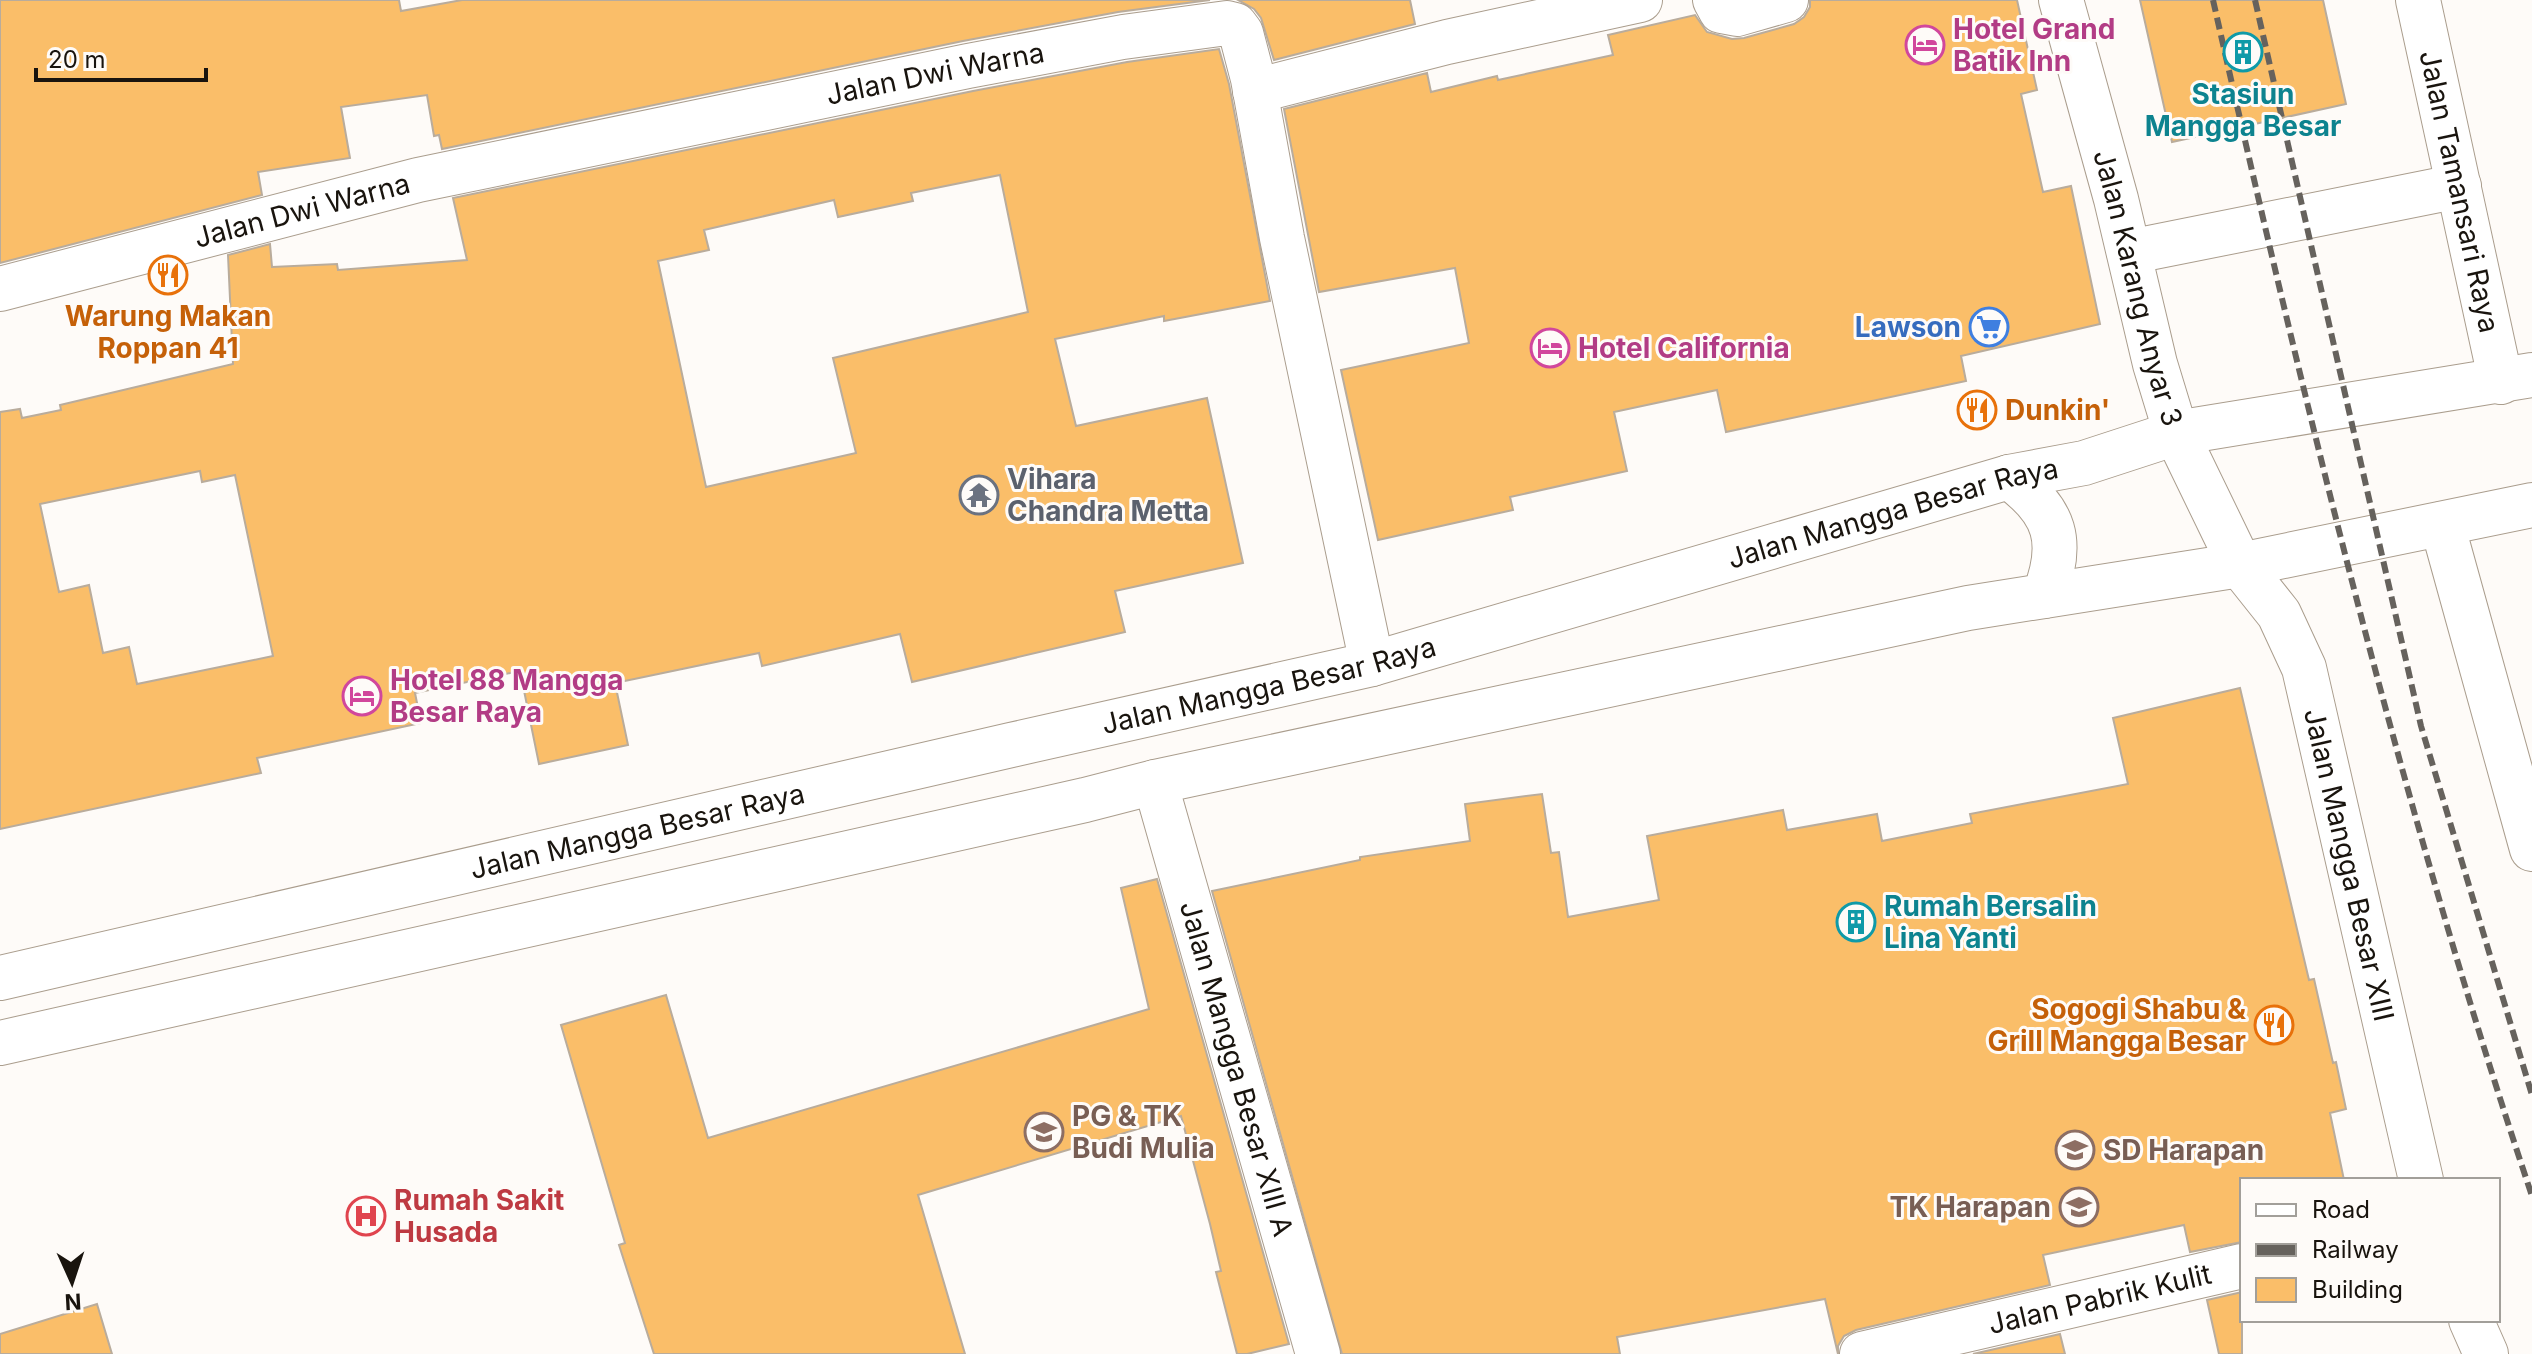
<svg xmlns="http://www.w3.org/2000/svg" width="2532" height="1354" viewBox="0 0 2532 1354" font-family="Inter,sans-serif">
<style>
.building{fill:#fabe69;stroke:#b9ac9c;stroke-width:2;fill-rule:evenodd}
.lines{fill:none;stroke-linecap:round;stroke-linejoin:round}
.minor-casing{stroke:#aa9d8d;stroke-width:46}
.tertiary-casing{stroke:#aa9d8d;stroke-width:46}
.secondary-casing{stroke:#aa9d8d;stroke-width:46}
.minor{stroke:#fff;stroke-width:44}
.tertiary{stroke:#fff;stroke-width:44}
.secondary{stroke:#fff;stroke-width:44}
.rail{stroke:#66625d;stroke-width:6;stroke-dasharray:12 6;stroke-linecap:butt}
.labels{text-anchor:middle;stroke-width:6;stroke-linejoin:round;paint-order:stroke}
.hotel-label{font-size:28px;font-weight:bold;fill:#b23c85;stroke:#fefbf8;text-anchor:start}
.street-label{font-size:28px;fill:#19140e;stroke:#fefbf8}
.culture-label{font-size:28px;font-weight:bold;fill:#0d838f;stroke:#fefbf8}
.food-label{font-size:28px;font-weight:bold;fill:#c56008;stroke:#fefbf8}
.shop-label{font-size:28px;font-weight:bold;fill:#366cbe;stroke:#fefbf8;text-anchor:end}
.worship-label{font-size:28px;font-weight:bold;fill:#5b616d;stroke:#fefbf8;text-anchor:start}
.education-label{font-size:28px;font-weight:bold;fill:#785e54;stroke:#fefbf8;text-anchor:start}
.health-label{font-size:28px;font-weight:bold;fill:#be3a42;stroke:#fefbf8;text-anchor:start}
</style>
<rect width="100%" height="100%" fill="#fefbf8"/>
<path class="building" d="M 0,0 L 399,0 L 401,11 L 462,0 L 1210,0 L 1118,12 L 963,41 L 442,149 L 439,135 L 434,136 L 427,95 L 341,107 L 350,158 L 258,172 L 262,195 L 0,263 Z
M 1238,0 L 1410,0 L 1415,24 L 1274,60 L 1261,18 L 1254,9 Z
M 1810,0 L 2017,0 L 2037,90 L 2021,94 L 2043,192 L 2071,186 L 2100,324 L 1961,356 L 1966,381 L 1726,432 L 1717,390 L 1614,412 L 1627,471 L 1510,497 L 1513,510 L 1378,540 L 1341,370 L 1469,343 L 1455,268 L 1319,292 L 1284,109 L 1427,73 L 1431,92 L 1497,76 L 1498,80 L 1613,55 L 1608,35 L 1695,15 L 1707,32 L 1732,39 L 1744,38 L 1794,24 L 1804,17 L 1810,7 Z
M 2140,0 L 2323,0 L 2346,104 L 2172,142 Z
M 1219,49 L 1229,84 L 1270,301 L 1164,321 L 1164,316 L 1055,339 L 1076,426 L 1207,398 L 1243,563 L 1115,591 L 1125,632 L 912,682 L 900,634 L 762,666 L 759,653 L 615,683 L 628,745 L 539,764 L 520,671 L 415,693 L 421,723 L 257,758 L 261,773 L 0,829 L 0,412 L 20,409 L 22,418 L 61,410 L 60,405 L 233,364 L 228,255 L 270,244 L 272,267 L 337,264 L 338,270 L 467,260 L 453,198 L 973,91 L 1127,62 ZM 1000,175 L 1028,312 L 833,358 L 856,453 L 706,487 L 658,261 L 709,250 L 704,230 L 834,200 L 838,217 L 913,201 L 911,193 ZM 200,471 L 202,482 L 235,475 L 273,656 L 137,684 L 129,647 L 103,653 L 89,585 L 59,592 L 40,504 Z
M 2240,688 L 2309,980 L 2314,979 L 2333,1063 L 2336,1062 L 2346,1109 L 2330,1113 L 2344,1180 L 2242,1180 L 2242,1242 L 2190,1252 L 2184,1225 L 2043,1255 L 2050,1285 L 1856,1330 L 1844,1336 L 1838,1346 L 1838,1354 L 1825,1299 L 1617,1337 L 1620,1354 L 1342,1354 L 1212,891 L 1360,860 L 1360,857 L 1470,841 L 1465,804 L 1542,794 L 1551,853 L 1559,852 L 1568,917 L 1659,900 L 1647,836 L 1783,810 L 1787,830 L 1877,814 L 1882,841 L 1972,823 L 1970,814 L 2128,784 L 2113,718 Z
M 1157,879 L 1289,1344 L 1247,1354 L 1237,1354 L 1216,1272 L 1221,1271 L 1210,1224 L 1181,1116 L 918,1195 L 965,1354 L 654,1354 L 619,1245 L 625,1243 L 561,1025 L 666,995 L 708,1138 L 1149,1009 L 1121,888 Z
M 2242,1292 L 2242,1354 L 2219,1354 L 2207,1300 Z
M 97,1304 L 112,1354 L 0,1354 L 0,1334 Z
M 2060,1334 L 2065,1354 L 1973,1354 Z"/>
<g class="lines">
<g class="minor-casing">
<g id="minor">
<path d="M 1715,0 L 1721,11 L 1737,14 L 1786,0"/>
<path d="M 1255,91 L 1447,42 L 1640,0"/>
<path id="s1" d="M 0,289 L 418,180 L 968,66 L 1123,37 L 1227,23 L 1235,25 L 1241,33 L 1253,79 L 1282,238 L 1372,664"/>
<path d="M 2442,524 L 2532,849"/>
<path id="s2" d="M 2240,565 L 2279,614 L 2304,668 L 2421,1180"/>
<path id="s3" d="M 1155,782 L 1318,1354"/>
<path d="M 2471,1320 L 2486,1354"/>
<path id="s4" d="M 1862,1354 L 2242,1266"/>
</g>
</g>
<g class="tertiary-casing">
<g id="tertiary">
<path id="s5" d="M 2061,0 L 2116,199 L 2155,364 L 2176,433 L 2240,565"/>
<path id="s6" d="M 2418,0 L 2501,382"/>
<path d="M 2129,252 L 2459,186"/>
</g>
</g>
<g class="secondary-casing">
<g id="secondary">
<path d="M 2009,477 C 2056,511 2065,542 2044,596"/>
<path id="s7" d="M 0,978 L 1011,745 L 1372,664 L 2009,477 L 2084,463 L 2176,433 L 2532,375"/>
<path d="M 0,1043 L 1085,800 L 1155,782 L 1968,608 L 2240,565 L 2532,505"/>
</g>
</g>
<use href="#minor" class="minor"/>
<use href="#tertiary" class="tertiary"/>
<use href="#secondary" class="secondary"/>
<path class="rail" d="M 2213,0 C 2304,403 2401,805 2532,1196
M 2255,0 L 2421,726 L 2532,1095"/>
</g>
<defs>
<g id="hotel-ring" transform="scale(2)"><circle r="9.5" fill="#fefbf8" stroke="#d1479c" stroke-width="1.5"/><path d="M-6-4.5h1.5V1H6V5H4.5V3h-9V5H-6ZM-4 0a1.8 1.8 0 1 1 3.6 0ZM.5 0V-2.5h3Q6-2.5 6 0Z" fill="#d1479c"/></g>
<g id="building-ring" transform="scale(2)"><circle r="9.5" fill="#fefbf8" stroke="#0f9aa8" stroke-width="1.5"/><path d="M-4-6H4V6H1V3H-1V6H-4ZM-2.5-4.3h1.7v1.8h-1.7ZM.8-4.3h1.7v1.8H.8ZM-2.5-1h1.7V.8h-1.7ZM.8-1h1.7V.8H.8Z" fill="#0f9aa8"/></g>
<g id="restaurant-ring" transform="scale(2)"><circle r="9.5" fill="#fefbf8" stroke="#e8710a" stroke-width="1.5"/><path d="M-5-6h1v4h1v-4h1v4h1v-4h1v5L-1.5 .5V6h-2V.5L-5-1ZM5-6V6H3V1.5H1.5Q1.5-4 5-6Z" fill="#e8710a"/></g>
<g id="supermarket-ring" transform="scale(2)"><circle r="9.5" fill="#fefbf8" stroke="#3f7fe0" stroke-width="1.5"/><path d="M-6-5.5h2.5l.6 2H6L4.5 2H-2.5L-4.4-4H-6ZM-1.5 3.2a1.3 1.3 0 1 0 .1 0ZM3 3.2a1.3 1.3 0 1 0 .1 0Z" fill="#3f7fe0"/></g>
<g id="temple-ring" transform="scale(2)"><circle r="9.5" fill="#fefbf8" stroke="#6b7280" stroke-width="1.5"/><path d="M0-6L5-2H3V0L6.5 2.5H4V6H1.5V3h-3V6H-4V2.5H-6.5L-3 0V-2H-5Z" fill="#6b7280"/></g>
<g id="school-ring" transform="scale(2)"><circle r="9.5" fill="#fefbf8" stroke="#8d6e63" stroke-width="1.5"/><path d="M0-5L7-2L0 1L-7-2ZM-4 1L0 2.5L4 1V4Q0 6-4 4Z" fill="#8d6e63"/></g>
<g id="hospital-ring" transform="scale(2)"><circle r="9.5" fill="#fefbf8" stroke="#e0444e" stroke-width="1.5"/><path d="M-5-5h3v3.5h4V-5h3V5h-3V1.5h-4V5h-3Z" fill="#e0444e"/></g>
</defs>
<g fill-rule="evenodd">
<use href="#hotel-ring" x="1925" y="45"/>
<use href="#building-ring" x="2243" y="52"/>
<use href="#restaurant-ring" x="168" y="275"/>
<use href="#supermarket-ring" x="1989" y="327"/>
<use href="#hotel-ring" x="1550" y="348"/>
<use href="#restaurant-ring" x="1977" y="410"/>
<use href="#temple-ring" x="979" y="495"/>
<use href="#hotel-ring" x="362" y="696"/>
<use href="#building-ring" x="1856" y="922"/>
<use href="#restaurant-ring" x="2274" y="1025"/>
<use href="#school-ring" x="1044" y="1132"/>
<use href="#school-ring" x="2075" y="1150"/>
<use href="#school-ring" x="2079" y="1207"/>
<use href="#hospital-ring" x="366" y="1216"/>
</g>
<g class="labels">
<g class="hotel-label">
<text x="1953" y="39">Hotel Grand<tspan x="1953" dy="32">Batik Inn</tspan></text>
<text x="1578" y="358">Hotel California</text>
<text x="390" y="690">Hotel 88 Mangga<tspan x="390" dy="32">Besar Raya</tspan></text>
</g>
<g class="street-label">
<text dy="10" stroke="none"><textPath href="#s1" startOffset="960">Jalan Dwi Warna</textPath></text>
<text dy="10" stroke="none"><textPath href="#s6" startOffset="196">Jalan Tamansari Raya</textPath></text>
<text dy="10" stroke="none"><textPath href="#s1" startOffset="312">Jalan Dwi Warna</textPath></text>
<text dy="10" stroke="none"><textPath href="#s5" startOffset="298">Jalan Karang Anyar 3</textPath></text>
<text dy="10" stroke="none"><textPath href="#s7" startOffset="1950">Jalan Mangga Besar Raya</textPath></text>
<text dy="10" stroke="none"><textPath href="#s7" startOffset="1302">Jalan Mangga Besar Raya</textPath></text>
<text dy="10" stroke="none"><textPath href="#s7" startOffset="654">Jalan Mangga Besar Raya</textPath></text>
<text dy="10" stroke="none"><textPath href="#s2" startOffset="324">Jalan Mangga Besar XIII</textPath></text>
<text dy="10" stroke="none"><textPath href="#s3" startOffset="298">Jalan Mangga Besar XIII A</textPath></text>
<text dy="10" stroke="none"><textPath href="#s4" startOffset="244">Jalan Pabrik Kulit</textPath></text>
</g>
<g class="culture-label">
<text x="2243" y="104">Stasiun<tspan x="2243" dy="32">Mangga Besar</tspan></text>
<text x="1884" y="916" text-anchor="start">Rumah Bersalin<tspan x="1884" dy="32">Lina Yanti</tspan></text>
</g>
<g class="food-label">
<text x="168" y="326">Warung Makan<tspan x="168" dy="32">Roppan 41</tspan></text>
<text x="2005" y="420" text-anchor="start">Dunkin'</text>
<text x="2246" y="1019" text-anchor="end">Sogogi Shabu &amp;<tspan x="2246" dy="32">Grill Mangga Besar</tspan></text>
</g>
<g class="shop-label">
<text x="1961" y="337">Lawson</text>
</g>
<g class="worship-label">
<text x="1007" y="489">Vihara<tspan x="1007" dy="32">Chandra Metta</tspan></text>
</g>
<g class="education-label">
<text x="1072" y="1126">PG &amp; TK<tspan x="1072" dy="32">Budi Mulia</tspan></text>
<text x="2103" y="1160">SD Harapan</text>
<text x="2051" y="1217" text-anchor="end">TK Harapan</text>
</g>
<g class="health-label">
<text x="394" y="1210">Rumah Sakit<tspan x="394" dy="32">Husada</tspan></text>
</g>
</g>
<rect x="2240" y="1178" width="260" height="144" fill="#fefbf8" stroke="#a29f9a" stroke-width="2"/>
<rect x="2256" y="1204" width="40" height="12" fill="#ffffff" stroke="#a29f9a" stroke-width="2"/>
<text x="2312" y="1218" font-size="24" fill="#19140e">Road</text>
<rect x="2256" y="1244" width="40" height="12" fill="#66625d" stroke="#a29f9a" stroke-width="2"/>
<text x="2312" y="1258" font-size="24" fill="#19140e">Railway</text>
<rect x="2256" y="1278" width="40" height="24" fill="#fabe69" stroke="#a29f9a" stroke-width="2"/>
<text x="2312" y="1298" font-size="24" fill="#19140e">Building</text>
<g transform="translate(72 1282) rotate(177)" stroke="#fefbf8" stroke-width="6" paint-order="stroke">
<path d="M0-6L14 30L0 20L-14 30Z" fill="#19140e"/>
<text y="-12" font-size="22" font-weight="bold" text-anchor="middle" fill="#19140e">N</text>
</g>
<path d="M36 68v12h170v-12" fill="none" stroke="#19140e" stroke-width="4"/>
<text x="48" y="68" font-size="24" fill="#19140e" stroke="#fefbf8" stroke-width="6" paint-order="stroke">20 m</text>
</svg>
